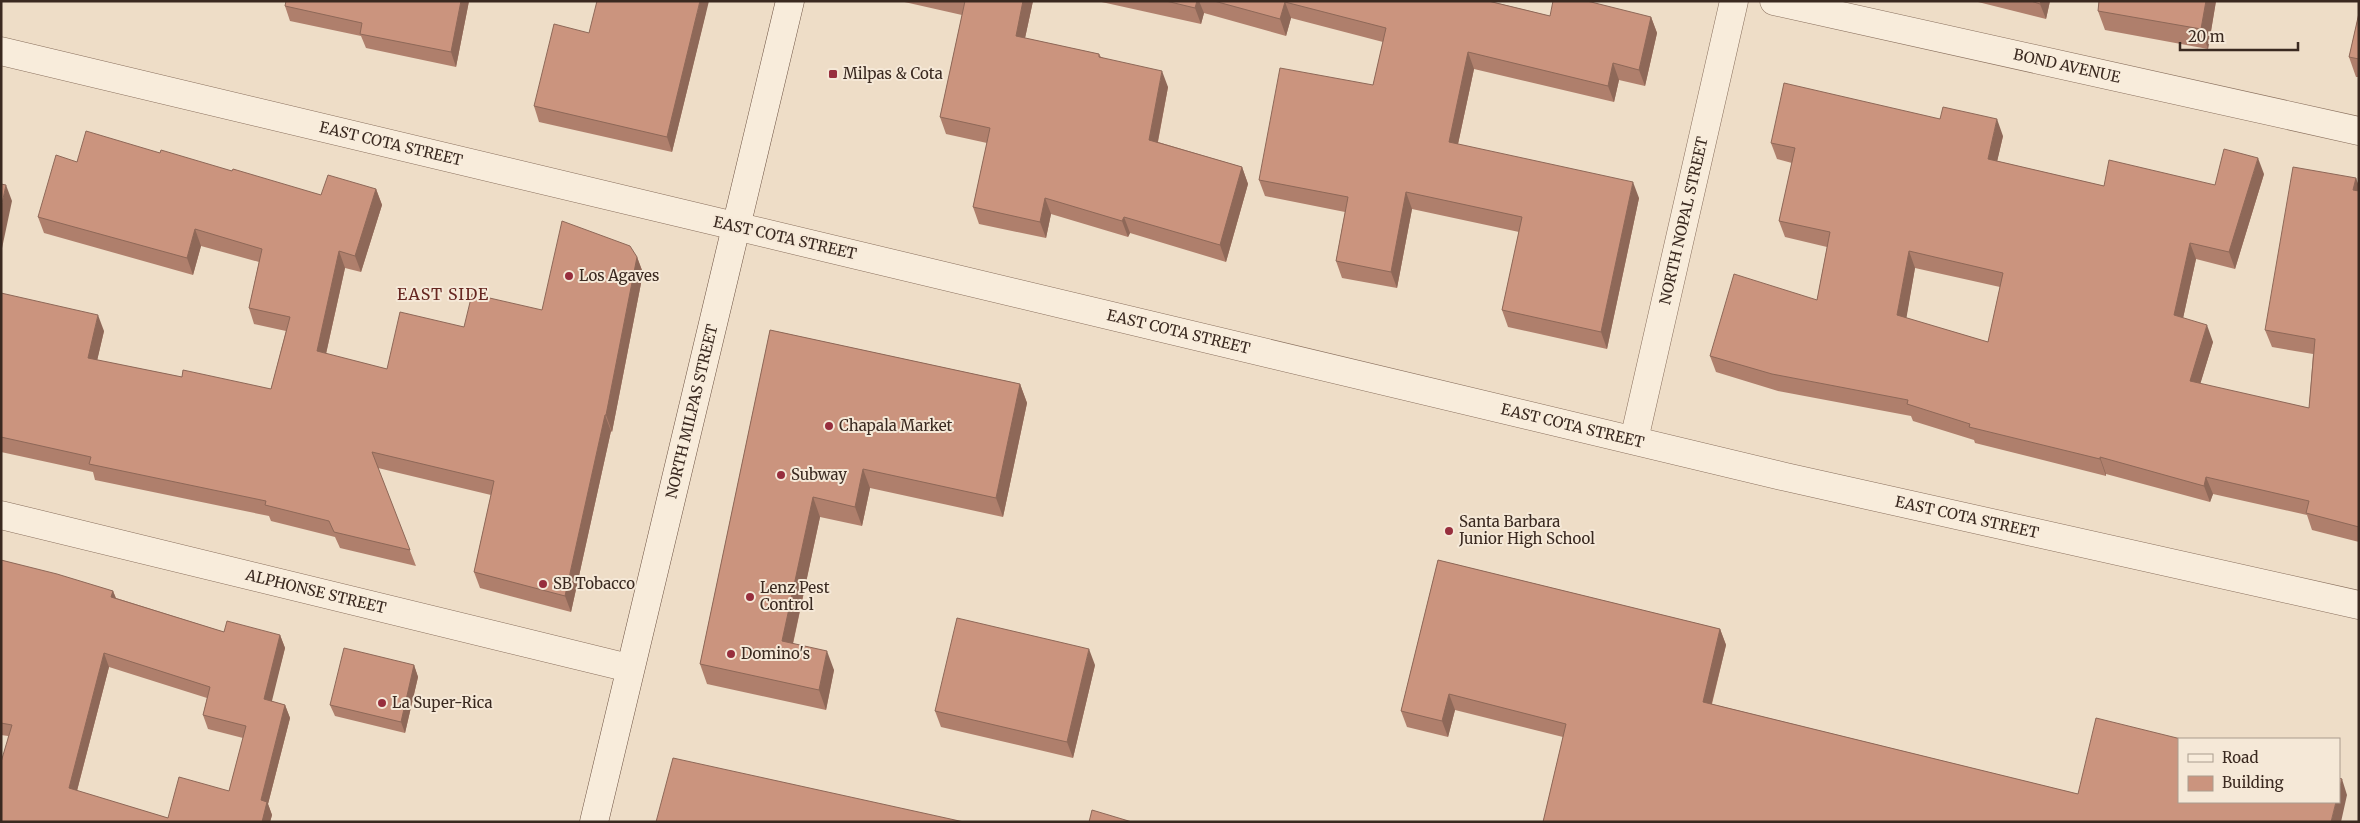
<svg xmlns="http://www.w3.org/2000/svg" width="2360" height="823" viewBox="0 0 2360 823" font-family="Merriweather,serif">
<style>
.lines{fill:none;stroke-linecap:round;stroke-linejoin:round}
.minor-casing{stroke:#896f5d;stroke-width:29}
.tertiary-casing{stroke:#896f5d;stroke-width:29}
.secondary-casing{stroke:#6b5040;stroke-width:29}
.minor{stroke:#f8ecdb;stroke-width:28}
.tertiary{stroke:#f8ecdb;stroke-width:28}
.secondary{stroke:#f8ecdb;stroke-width:28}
.wall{fill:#af7f6c;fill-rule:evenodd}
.shaded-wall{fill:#8e6858}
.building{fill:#cb947e;stroke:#8e6858;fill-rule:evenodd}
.poi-dot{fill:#972e3d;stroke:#f5e8d7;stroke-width:2}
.labels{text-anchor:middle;stroke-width:4;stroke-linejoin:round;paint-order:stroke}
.street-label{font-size:15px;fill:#3a2920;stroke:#f5e8d7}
.poi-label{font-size:15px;fill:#3a2920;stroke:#f5e8d7;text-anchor:start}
.neighbourhood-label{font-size:16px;letter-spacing:1px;fill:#662620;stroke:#f5e8d7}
</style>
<rect width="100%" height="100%" fill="#eeddc7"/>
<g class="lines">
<g class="minor-casing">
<g id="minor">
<path id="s1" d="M 1774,1 L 2359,131"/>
<path id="s2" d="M 735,226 L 1786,477 L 2359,605"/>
<path id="s3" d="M 1634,440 L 1734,1"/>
<path id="s4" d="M 1,515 L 629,668"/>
</g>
</g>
<g class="tertiary-casing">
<g id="tertiary">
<path id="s5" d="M 1,51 L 735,226"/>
</g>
</g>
<g class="secondary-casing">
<g id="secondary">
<path id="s6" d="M 594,822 L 790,1"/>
</g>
</g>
<use href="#minor" class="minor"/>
<use href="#tertiary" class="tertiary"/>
<use href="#secondary" class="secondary"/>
</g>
<path class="wall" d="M 469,1 L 456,67 L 366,48 L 361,36 L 290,21 L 285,6 Z
M 900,1 L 1033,1 L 1025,38 L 1099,54 L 1101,57 L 1168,87 L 1158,142 L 1242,167 L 1248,184 L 1226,262 L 1130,233 L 1128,237 L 1051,214 L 1046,238 L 979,224 L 973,207 L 987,143 L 946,134 L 940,117 L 962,15 Z
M 1097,1 L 1489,1 L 1550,16 L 1651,17 L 1657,33 L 1645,86 L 1619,80 L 1614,102 L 1474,69 L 1458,144 L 1639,198 L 1607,349 L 1508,327 L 1502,310 L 1519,232 L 1412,209 L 1397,288 L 1342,278 L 1336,261 L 1345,212 L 1265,196 L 1259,180 L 1373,85 L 1383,42 L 1291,18 L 1286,36 L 1204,13 L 1201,24 Z
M 1974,1 L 2050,1 L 2046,19 Z
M 2099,1 L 2216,1 L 2208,49 L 2105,30 L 2098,11 Z
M 706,12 L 672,152 L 539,122 L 534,106 L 589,33 Z
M 2359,13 L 2359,77 L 2356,77 L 2349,57 Z
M 2003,136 L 1997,161 L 2104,186 L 2215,185 L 2264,174 L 2235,269 L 2196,259 L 2183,318 L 2213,342 L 2200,384 L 2309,408 L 2313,354 L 2272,347 L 2265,330 L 2356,178 L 2359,187 L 2359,542 L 2312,530 L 2307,515 L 2213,494 L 2210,502 L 2106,474 L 2106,476 L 1975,443 L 1974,440 L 1913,421 L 1911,416 L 1778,391 L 1716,372 L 1710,356 L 1817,300 L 1827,247 L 1785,237 L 1779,221 L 1792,163 L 1777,159 L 1771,143 ZM 1915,268 L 2000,287 L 1988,342 L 1906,318 Z
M 160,153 L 232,171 L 321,195 L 376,189 L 382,205 L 361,272 L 345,268 L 326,354 L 387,369 L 464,327 L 542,310 L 637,257 L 643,273 L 612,432 L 611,431 L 571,612 L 480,588 L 474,572 L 491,495 L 378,468 L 416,566 L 340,548 L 335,537 L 271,521 L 269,516 L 95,480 L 93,472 L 1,452 L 1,293 L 104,331 L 97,360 L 182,377 L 271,389 L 286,331 L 254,324 L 249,308 L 259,262 L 201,246 L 193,275 L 44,233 L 38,217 L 77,162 Z
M 770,330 L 1020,384 L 1027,403 L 1003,517 L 870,488 L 862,526 L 820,517 L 793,644 L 834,670 L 826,710 L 707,684 L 700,664 Z
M 1,560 L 113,591 L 116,598 L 224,632 L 280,635 L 285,648 L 271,701 L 285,705 L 290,718 L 268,804 L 272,815 L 270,822 L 1,822 L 8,736 L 1,735 ZM 109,667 L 207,698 L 203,715 L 208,729 L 243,738 L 229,791 L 168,818 L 77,791 Z
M 1438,560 L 1720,629 L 1726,645 L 1712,704 L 2078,794 L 2347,795 L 1543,822 L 1563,737 L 1455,710 L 1448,737 L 1407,727 L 1401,711 Z
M 414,665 L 418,677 L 405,733 L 335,716 L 330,705 Z
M 1095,665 L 1073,758 L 941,727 L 935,711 Z"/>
<path class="shaded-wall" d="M 461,1 L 469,1 L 456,67 L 451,52 Z
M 700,1 L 709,1 L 672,152 L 667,137 Z
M 1023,1 L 1033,1 L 1022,52 L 1016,36 Z
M 1197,1 L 1199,1 L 1204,13 L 1201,24 L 1195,8 Z
M 2041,1 L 2050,1 L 2046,19 L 2040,4 Z
M 2206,1 L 2216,1 L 2208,49 L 2201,29 Z
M 1285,2 L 1291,18 L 1286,36 L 1280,19 Z
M 1651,17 L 1657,33 L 1645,86 L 1639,70 Z
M 1468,52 L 1474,69 L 1455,158 L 1449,142 Z
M 1613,63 L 1619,80 L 1614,102 L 1608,86 Z
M 1162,71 L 1168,87 L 1155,156 L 1149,140 Z
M 1997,119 L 2003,136 L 1994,175 L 1988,159 Z
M 2258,158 L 2264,174 L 2235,269 L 2229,252 Z
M 1242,167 L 1248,184 L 1226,262 L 1220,245 Z
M 2356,178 L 2359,187 L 2359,204 L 2353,190 Z
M 1633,182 L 1639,198 L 1607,349 L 1601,332 Z
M 6,185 L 12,201 L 1,253 L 1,208 Z
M 376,189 L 382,205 L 361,272 L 355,256 Z
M 1406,192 L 1412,209 L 1397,288 L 1391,272 Z
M 1045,198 L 1051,214 L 1046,238 L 1040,222 Z
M 1124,217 L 1130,233 L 1128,237 L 1122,221 Z
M 195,229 L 201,246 L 193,275 L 187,258 Z
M 2190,243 L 2196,259 L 2180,332 L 2174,315 Z
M 339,251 L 345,268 L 323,367 L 317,351 Z
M 1909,251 L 1915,268 L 1904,332 L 1897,315 Z
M 637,257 L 643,273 L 612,432 L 606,415 Z
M 98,315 L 104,331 L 94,374 L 88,358 Z
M 2207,325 L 2213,342 L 2196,398 L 2190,381 Z
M 1020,384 L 1027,403 L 1003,517 L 996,498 Z
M 605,415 L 611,431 L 571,612 L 565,596 Z
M 2100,457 L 2106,474 L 2106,476 L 2100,459 Z
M 863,469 L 870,488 L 862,526 L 855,507 Z
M 2206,477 L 2213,494 L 2210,502 L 2204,486 Z
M 813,497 L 820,517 L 789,661 L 782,641 Z
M 113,591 L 118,604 L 111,597 Z
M 1720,629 L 1726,645 L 1708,718 L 1703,702 Z
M 280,635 L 285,648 L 269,713 L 264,699 Z
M 1089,649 L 1095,665 L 1073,758 L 1067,742 Z
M 827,651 L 834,670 L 826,710 L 819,690 Z
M 104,653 L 109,667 L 74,802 L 69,788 Z
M 414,665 L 418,677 L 405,733 L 401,722 Z
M 1449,694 L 1455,710 L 1448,737 L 1442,721 Z
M 285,705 L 290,718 L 268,804 L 272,815 L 270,822 L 262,822 L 261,800 Z
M 2342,779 L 2347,795 L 2341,822 L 2331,822 L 2336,802 L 2339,802 L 2339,790 Z"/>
<path class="building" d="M 286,1 L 461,1 L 451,52 L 360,34 L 362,23 L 285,6 Z
M 597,1 L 700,1 L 667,137 L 534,106 L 554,24 L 589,33 Z
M 965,1 L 1023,1 L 1016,36 L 1099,54 L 1099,57 L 1162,71 L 1149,140 L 1242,167 L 1220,245 L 1124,217 L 1122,221 L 1045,198 L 1040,222 L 973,207 L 990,128 L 940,117 Z
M 1166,1 L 1197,1 L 1195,8 Z
M 1214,1 L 1488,1 L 1550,16 L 1553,1 L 1587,1 L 1651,17 L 1639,70 L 1613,63 L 1608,86 L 1468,52 L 1449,142 L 1633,182 L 1601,332 L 1502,310 L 1522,217 L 1406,192 L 1391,272 L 1336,261 L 1348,197 L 1259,180 L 1280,68 L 1373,85 L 1386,28 L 1285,2 L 1280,19 Z
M 2031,1 L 2041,1 L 2040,4 Z
M 2099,1 L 2206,1 L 2201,29 L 2098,11 Z
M 2359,13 L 2359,59 L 2349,57 Z
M 1784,83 L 1940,119 L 1943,107 L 1997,119 L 1988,159 L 2104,186 L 2109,160 L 2215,185 L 2224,149 L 2258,158 L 2229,252 L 2190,243 L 2174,315 L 2207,325 L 2190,381 L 2309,408 L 2315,339 L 2265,330 L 2293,167 L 2356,178 L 2353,190 L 2359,191 L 2359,527 L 2306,513 L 2309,501 L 2206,477 L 2204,486 L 2100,457 L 2100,459 L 1969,427 L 1970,424 L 1907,404 L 1908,400 L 1772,374 L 1710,356 L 1734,274 L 1817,300 L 1830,232 L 1779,221 L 1795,148 L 1771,143 ZM 1909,251 L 2003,273 L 1988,342 L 1897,315 Z
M 86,131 L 160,153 L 161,150 L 232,171 L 233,169 L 321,195 L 328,175 L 376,189 L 355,256 L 339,251 L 317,351 L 387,369 L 400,312 L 464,327 L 472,294 L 542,310 L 562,221 L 630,246 L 637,257 L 606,415 L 605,415 L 565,596 L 474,572 L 494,481 L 372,452 L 410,550 L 334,532 L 329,521 L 265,505 L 266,501 L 89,464 L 91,457 L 1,437 L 1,293 L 98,315 L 88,358 L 182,377 L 183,370 L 271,389 L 290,317 L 249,308 L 262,249 L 195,229 L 187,258 L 38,217 L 56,155 L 77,162 Z
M 1,184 L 6,185 L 1,208 Z
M 770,330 L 1020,384 L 996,498 L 863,469 L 855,507 L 813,497 L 782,641 L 827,651 L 819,690 L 700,664 Z
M 1,560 L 57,574 L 113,591 L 111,597 L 224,632 L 227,621 L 280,635 L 264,699 L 285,705 L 261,800 L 267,802 L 262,822 L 1,822 L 1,762 L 12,725 L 1,723 ZM 104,653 L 210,687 L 203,715 L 246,726 L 229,791 L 179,777 L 168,818 L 69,788 Z
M 1438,560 L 1720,629 L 1703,702 L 2078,794 L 2096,718 L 2181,739 L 2179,739 L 2179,802 L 2336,802 L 2331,822 L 1543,822 L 1566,724 L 1449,694 L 1442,721 L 1401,711 Z
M 957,618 L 1089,649 L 1067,742 L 935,711 Z
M 344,648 L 414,665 L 401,722 L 330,705 Z
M 673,758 L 964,822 L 656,822 Z
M 2339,778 L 2342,779 L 2339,790 Z
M 1092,810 L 1132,822 L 1089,822 Z"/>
<g class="poi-dot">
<rect x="828" y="69" width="10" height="10" rx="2.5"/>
<circle cx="569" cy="276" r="5"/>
<circle cx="829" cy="426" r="5"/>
<circle cx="781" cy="475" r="5"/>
<circle cx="1449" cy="531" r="5"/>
<circle cx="543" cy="584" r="5"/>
<circle cx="750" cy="597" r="5"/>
<circle cx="731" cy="654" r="5"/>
<circle cx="382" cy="703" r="5"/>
</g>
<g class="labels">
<g class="street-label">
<text dy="5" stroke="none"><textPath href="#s1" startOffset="300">BOND AVENUE</textPath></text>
<text dy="5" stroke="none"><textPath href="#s5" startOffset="401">EAST COTA STREET</textPath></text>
<text dy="5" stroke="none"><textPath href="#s3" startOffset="225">NORTH NOPAL STREET</textPath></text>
<text transform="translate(785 238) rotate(13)" y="5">EAST COTA STREET</text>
<text dy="5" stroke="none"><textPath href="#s2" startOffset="456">EAST COTA STREET</textPath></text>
<text dy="5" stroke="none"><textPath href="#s6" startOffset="422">NORTH MILPAS STREET</textPath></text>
<text dy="5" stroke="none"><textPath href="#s2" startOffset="861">EAST COTA STREET</textPath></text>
<text dy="5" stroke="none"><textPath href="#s2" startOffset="1266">EAST COTA STREET</textPath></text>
<text dy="5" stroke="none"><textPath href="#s4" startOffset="324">ALPHONSE STREET</textPath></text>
</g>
<g class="poi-label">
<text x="843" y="79">Milpas &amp; Cota</text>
<text x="579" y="281">Los Agaves</text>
<text x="839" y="431">Chapala Market</text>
<text x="791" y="480">Subway</text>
<text x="1459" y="527">Santa Barbara<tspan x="1459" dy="17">Junior High School</tspan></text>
<text x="553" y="589">SB Tobacco</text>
<text x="760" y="593">Lenz Pest<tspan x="760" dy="17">Control</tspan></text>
<text x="741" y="659">Domino's</text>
<text x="392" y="708">La Super-Rica</text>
</g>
<g class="neighbourhood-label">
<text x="443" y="300">EAST SIDE</text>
</g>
</g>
<rect width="2360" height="823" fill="none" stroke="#3a2920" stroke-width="5"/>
<rect x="2178" y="738" width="162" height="65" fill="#f5e8d7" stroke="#aa9c8e"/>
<rect x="2188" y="754" width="25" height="8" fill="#f8ecdb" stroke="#aa9c8e"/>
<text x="2222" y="763" font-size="15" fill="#3a2920">Road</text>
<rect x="2188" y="776" width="25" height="15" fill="#cb947e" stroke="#aa9c8e"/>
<text x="2222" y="788" font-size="15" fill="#3a2920">Building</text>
<path d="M2180 42v8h118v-8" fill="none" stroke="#3a2920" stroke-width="2.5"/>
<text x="2188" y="42" font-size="15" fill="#3a2920" stroke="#f5e8d7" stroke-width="4" paint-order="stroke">20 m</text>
</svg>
